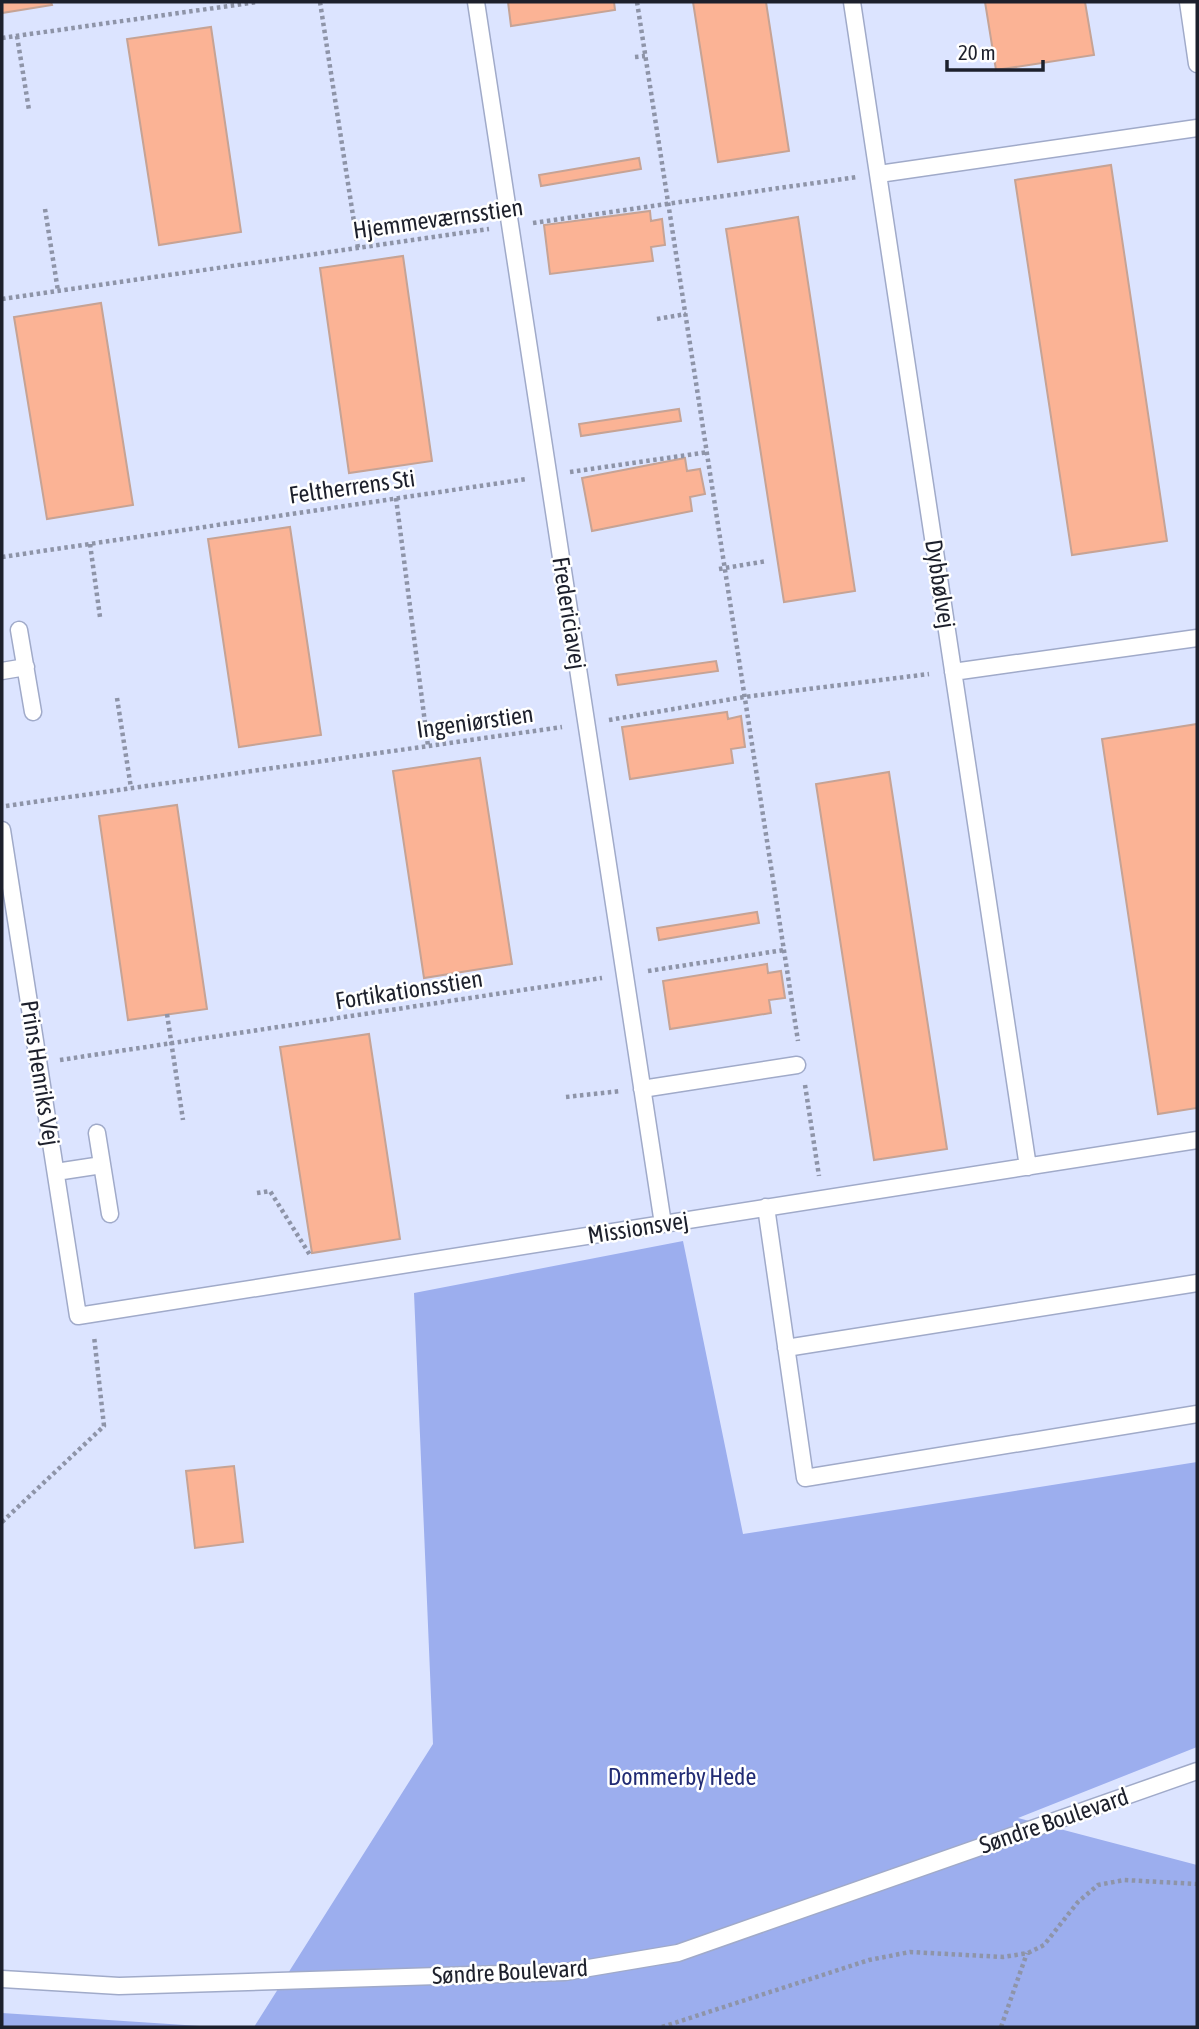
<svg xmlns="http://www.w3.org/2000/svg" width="1199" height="2029" viewBox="0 0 1199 2029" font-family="'Asap Condensed',sans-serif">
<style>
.forest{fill:#9caeee}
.building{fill:#fbb395;stroke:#c6a395;stroke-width:2}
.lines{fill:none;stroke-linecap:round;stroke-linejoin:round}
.service-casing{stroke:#a0aac9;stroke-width:19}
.path{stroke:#8e94a8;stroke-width:4.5;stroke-dasharray:3.5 3.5;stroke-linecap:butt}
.service{stroke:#fff;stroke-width:16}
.labels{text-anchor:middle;stroke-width:5;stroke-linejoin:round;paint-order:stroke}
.street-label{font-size:24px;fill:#1d202c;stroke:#fff}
.park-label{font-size:24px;fill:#212b74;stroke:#fff}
</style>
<rect width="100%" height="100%" fill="#dce4ff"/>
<path class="forest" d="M 683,1241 L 743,1534 L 1197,1462 L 1197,1747 L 1018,1818 L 1197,1865 L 1197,2027 L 254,2027 L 433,1744 L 414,1293 Z
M 2,2013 L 215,2027 L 2,2027 Z"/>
<path class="building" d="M 2,2 L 51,2 L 52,5 L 2,13 Z
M 508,2 L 614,2 L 615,10 L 511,26 Z
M 693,2 L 766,2 L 789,151 L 718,162 Z
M 985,2 L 1085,2 L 1094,55 L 996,70 Z
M 211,27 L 241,232 L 159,245 L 127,39 Z
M 639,158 L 641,169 L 541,186 L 539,175 Z
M 1111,165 L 1167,541 L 1072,555 L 1015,180 Z
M 650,211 L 651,221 L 662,219 L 665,245 L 651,247 L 653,261 L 550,274 L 544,225 Z
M 798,217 L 855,591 L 784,602 L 726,229 Z
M 403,256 L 432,461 L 349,473 L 320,268 Z
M 101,303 L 133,505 L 47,519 L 14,317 Z
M 679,409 L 681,421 L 581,436 L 579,424 Z
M 685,458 L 687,471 L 700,469 L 705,494 L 690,497 L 692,511 L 592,531 L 582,478 Z
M 290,527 L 321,735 L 239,747 L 208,539 Z
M 716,661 L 718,671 L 618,685 L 616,675 Z
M 727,712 L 728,719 L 741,716 L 745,747 L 731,749 L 733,763 L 630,779 L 622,727 Z
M 1197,724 L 1197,1108 L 1158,1114 L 1102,739 Z
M 480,758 L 512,964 L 424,978 L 393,771 Z
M 889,772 L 947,1149 L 874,1160 L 816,784 Z
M 177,805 L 207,1009 L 128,1020 L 99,816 Z
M 757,912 L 759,923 L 659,940 L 657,928 Z
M 767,964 L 768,973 L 781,971 L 785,998 L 769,1000 L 771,1013 L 670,1029 L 663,981 Z
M 369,1034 L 400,1239 L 312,1253 L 280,1047 Z
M 234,1466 L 243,1542 L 195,1548 L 186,1471 Z"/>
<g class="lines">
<g class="service-casing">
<path id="service" d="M 476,2 L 663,1224
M 852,2 L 1028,1167
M 1188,2 L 1197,64
M 879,174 L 1197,128
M 19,630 L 33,712
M 2,671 L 26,667
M 953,672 L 1197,638
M 2,830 L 78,1316 L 1197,1140
M 642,1089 L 797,1065
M 97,1133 L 110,1214
M 56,1172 L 102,1165
M 766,1207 L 805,1478 L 1197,1414
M 786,1348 L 1197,1283
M 2,1979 L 119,1986 L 565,1972 L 678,1953 L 1197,1771"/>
</g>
<path class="path" d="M 320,2 L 358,248
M 637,2 L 798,1041
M 17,36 L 29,110
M 2,38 L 257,2
M 635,57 L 645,56
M 45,209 L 58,291
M 533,223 L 857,177
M 2,299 L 489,229
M 657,319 L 686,314
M 570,472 L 708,452
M 396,498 L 428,746
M 90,544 L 100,617
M 2,557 L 527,479
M 719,569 L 767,561
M 117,698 L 131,788
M 609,720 L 744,697 L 929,674
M 6,806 L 562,727
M 648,971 L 784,950
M 167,1014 L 183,1120
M 60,1060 L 602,978
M 805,1085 L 819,1176
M 566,1097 L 621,1091
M 257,1193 L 270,1191 L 310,1255
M 2,1522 L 104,1426 L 94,1336
M 662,2027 L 869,1960 L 910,1952 L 1003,1957 L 1028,1953 L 1044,1945 L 1078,1902 L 1098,1885 L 1124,1880 L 1197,1884
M 1001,2027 L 1027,1953"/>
<use href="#service" class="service"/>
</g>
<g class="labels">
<g class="street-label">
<text transform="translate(438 219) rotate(-8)" y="8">Hjemmeværnsstien</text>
<text transform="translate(352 487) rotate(-8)" y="8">Feltherrens Sti</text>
<text transform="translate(940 584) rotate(81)" y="8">Dybbølvej</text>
<text transform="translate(569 613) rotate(81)" y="8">Fredericiavej</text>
<text transform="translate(475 722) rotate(-8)" y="8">Ingeniørstien</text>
<text transform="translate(409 990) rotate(-9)" y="8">Fortikationsstien</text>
<text transform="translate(40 1073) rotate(81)" y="8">Prins Henriks Vej</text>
<text transform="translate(638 1228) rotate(-9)" y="8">Missionsvej</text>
<text transform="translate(1054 1821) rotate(-19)" y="8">Søndre Boulevard</text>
<text transform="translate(510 1972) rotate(-3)" y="8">Søndre Boulevard</text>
</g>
<g class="park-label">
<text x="682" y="1785">Dommerby Hede</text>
</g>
</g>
<rect width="1199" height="2029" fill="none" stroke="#1d202c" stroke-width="7"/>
<path d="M947 60v10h96v-10" fill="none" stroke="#1d202c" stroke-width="3.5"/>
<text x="958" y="60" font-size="21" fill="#1d202c" stroke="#ffffff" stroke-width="5" paint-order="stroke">20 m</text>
</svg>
